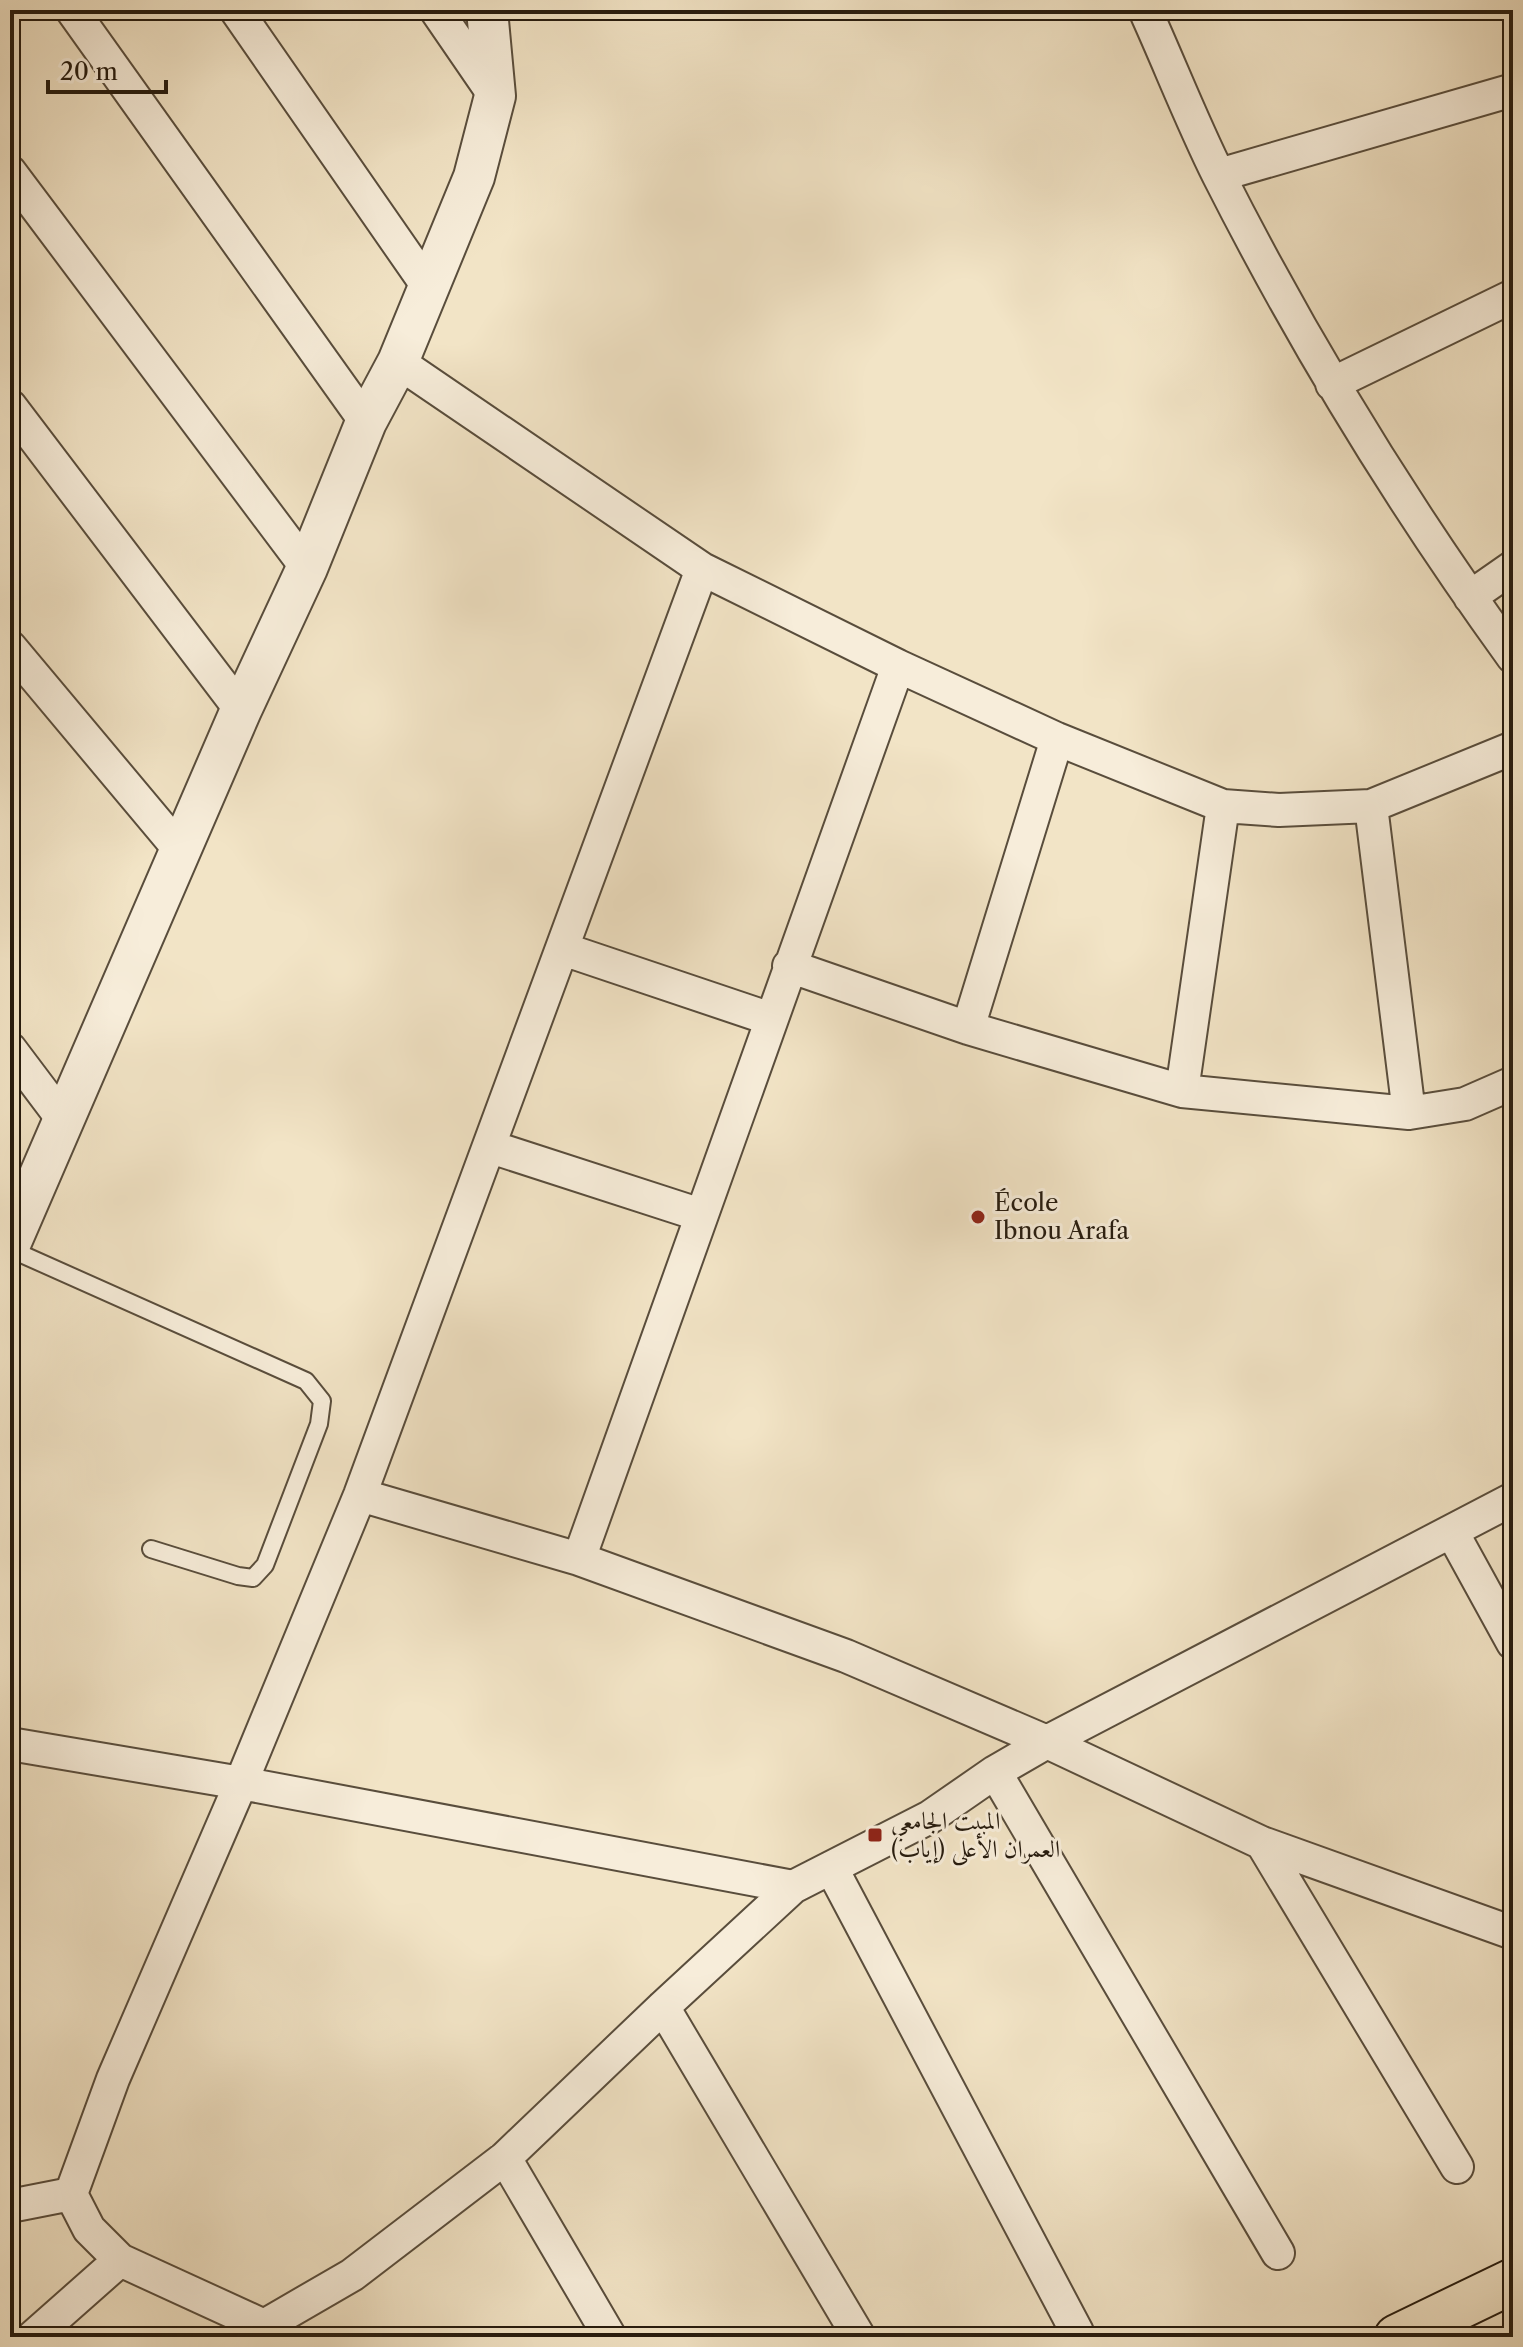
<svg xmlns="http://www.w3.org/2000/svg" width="1523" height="2347" viewBox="0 0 1523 2347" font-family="'Libre Caslon Text',Amiri,serif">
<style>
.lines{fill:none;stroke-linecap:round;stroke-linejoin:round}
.service-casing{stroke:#594d3c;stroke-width:20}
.minor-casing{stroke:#594d3c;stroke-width:36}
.tertiary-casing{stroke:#594d3c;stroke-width:44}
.trunk-casing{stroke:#261b0e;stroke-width:48}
.service{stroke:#f7edda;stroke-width:16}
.minor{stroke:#f7edda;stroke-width:32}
.tertiary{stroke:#f7edda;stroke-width:40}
.trunk{stroke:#f2e4c6;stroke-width:44}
.poi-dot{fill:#8f2418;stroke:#f7edda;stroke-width:3}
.labels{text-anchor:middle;stroke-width:6;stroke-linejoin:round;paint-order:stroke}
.poi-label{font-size:24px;fill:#261b0e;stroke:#f7edda;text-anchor:start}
</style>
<rect width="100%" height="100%" fill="#f2e4c6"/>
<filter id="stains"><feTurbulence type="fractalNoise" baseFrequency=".0025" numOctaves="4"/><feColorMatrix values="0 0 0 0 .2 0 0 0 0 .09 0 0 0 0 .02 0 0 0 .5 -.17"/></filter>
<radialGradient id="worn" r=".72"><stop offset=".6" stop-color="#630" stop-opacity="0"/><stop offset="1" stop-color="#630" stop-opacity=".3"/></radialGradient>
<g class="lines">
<g class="service-casing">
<path id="service" d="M 10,1249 L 306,1381 L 322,1401 L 319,1424 L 265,1565 L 253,1578 L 238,1576 L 151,1549"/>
</g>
<g class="minor-casing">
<path id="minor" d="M 72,10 L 366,422
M 236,10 L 429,288
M 436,10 L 495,96
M 1145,10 C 1170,65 1192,122 1219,176 C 1304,344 1403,505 1513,657
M 10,172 L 307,568
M 1219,175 L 1513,90
M 398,362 L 702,569 L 898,666 L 1057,739 L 1223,806 L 1279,810 L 1371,806 L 1513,748
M 1332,384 L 1513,296
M 10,406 L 241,710
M 1470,597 L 1513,567
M 10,647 L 180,850
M 1371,806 L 1409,1113
M 563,949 L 771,1019
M 789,966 L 968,1028 L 1182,1091 L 1409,1113 L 1465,1104 L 1513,1083
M 968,1028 L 1057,739
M 10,1049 L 65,1122
M 1182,1091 L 1223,806
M 491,1147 L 701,1215
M 360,1495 L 579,1559 L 846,1656 L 1047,1742 L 1262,1843 L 1513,1933
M 1452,1532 L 1513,1643
M 579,1559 L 898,666
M 10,1744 L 241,1783 L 793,1887
M 995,1772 L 1278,2253
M 1262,1843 L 1457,2167
M 832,1869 L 1077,2332
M 663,2007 L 859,2337
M 505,2158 L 610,2337
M 10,2206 L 71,2194
M 120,2260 L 264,2326 L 352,2275 L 505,2158 L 663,2007 L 793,1887 L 930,1817 L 995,1772 L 1047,1742 L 1513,1499
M 33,2337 L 120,2260 L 89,2229 L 71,2194 L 113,2079 L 241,1783 L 360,1495 L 702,569"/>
</g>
<g class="tertiary-casing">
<path id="tertiary" d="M 10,1244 L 241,710 L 307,568 L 366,422 L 398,362 L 474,177 L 495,96 L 487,10"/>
</g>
<g class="trunk-casing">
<path id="trunk" d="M 1397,2337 L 1513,2281"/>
</g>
<use href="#service" class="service"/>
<use href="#minor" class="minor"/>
<use href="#tertiary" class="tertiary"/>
<use href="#trunk" class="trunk"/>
</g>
<g class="poi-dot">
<circle cx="978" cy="1217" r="8"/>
<rect x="867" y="1827" width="16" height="16" rx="4"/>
</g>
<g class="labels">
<g class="poi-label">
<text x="994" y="1211">École<tspan x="994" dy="28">Ibnou Arafa</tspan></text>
<text x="891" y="1829">المبيت الجامعي<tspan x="891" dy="28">العمران الأعلى (إياب)</tspan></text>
</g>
</g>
<rect width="1523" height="2347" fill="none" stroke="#f2e4c6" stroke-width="40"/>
<rect x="12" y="12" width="1499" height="2323" fill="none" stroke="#261b0e" stroke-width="4"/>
<rect x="20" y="20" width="1483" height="2307" fill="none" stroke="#261b0e" stroke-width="2"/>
<path d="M48 80v12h118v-12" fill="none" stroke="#261b0e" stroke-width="4"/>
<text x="60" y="80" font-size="24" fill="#261b0e" stroke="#f7edda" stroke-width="6" paint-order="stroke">20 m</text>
<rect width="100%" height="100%" filter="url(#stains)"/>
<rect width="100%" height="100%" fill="url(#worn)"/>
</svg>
